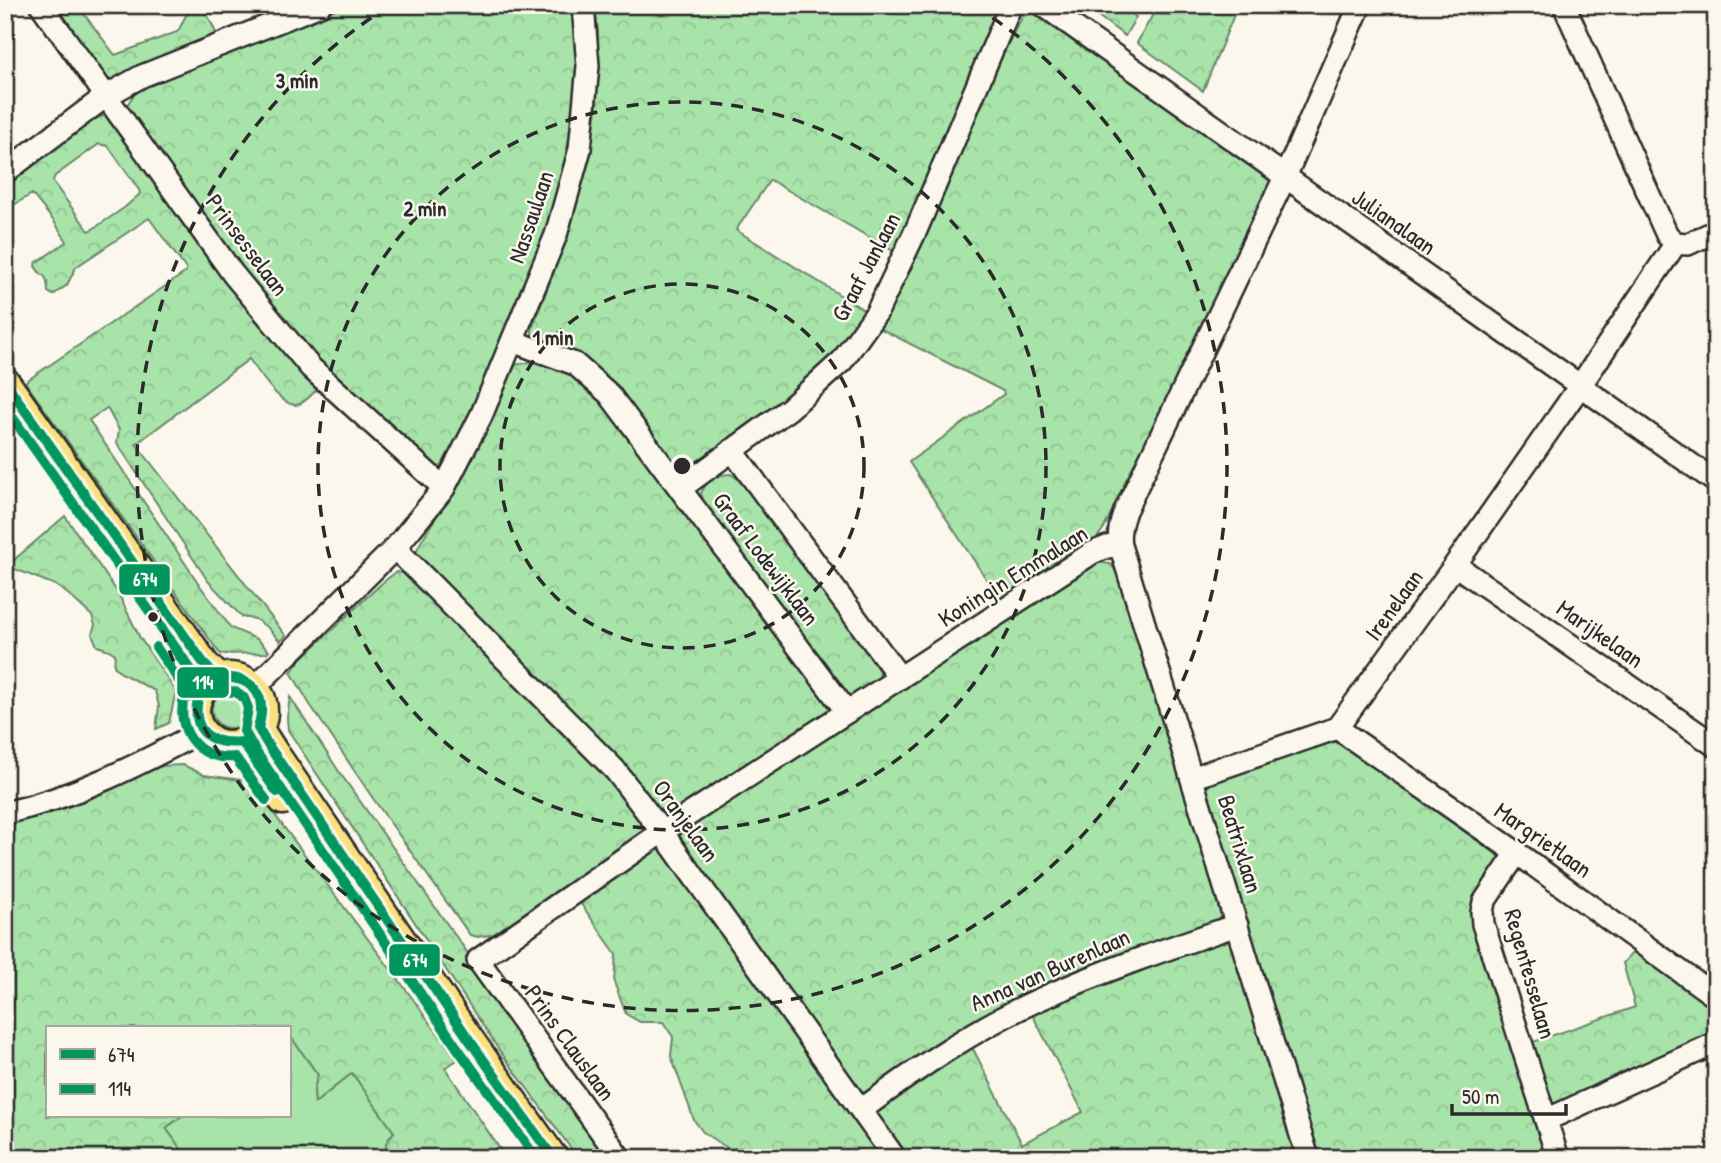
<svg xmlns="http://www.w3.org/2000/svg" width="1721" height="1163" viewBox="0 0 1721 1163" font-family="'Patrick Hand',sans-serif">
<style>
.green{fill:#a8e3a9;stroke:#6a876a;stroke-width:2}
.forest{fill:url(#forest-crowns);stroke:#6a876a;stroke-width:2;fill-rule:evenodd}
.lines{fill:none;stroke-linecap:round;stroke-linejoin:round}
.minor-casing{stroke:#2b2b2b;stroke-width:26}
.major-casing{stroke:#2b2b2b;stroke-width:33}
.minor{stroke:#fbf7ec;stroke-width:21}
.major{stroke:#fae180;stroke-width:28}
.bus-1-casing{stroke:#fbf7ec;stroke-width:16}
.bus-2-casing{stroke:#fbf7ec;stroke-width:16}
.bus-1{stroke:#00965e;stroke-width:10}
.bus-2{stroke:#00965e;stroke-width:10}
.ring{fill:none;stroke:#2b2b2b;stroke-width:3.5;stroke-dasharray:12 9}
.bus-dot{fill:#2b2b2b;stroke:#fbf7ec;stroke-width:2.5}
.labels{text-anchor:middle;stroke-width:5;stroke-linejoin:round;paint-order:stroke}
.street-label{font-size:24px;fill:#2b2b2b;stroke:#fbf7ec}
.centre{fill:#2b2b2b;stroke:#fbf7ec;stroke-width:3.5}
.ring-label{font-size:21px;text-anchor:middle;font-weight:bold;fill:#2b2b2b;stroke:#fbf7ec;stroke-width:5;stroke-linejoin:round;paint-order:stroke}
.line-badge{stroke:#fbf7ec;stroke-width:2.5}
.badge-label{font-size:19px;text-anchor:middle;font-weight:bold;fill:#fff}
</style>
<defs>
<pattern id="forest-crowns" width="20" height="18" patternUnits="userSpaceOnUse" patternTransform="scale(1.75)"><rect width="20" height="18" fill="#a8e3a9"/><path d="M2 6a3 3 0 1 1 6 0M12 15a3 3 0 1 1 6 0" fill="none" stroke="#91c392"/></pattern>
</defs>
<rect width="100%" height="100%" fill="#fbf7ec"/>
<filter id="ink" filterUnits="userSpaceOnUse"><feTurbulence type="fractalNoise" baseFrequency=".0143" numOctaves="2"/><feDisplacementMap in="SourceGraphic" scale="14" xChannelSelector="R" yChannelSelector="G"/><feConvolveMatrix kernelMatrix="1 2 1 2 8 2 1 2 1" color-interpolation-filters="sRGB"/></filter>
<g filter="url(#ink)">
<path class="green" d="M212 710a18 18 0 1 1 36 0a18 18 0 1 1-36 0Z
M 289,1037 L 291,1037 L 318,1075 L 314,1089 L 315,1103 L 352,1073 L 394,1132 L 389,1138 L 386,1158 L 187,1158 L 166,1128 L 182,1116 L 289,1116 Z"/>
<path class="forest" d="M 51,5 L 102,5 L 84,12 L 84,14 L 115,55 L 177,32 C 182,26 183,18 188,13 C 206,0 214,28 218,39 L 120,79 L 109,79 L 102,75 Z
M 346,5 L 573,5 C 575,35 578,66 575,96 C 563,221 505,338 453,452 L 446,465 L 438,467 L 429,466 L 337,384 L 225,251 L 126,109 C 131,91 148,86 163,78 Z
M 595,5 L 999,5 L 999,10 L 895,252 L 770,180 L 736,230 L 864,310 C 857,321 851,332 844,343 C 806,394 747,428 697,466 L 689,468 L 676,466 L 643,428 L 536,344 L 532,337 L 532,329 L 562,250 L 588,165 L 597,109 L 598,32 Z
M 1083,5 L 1122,5 L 1136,17 L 1125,36 Z
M 1189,5 L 1238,5 L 1203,91 L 1137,43 L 1153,14 L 1184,15 Z
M 1032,13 L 1272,179 L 1239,251 L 1104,528 L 1091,546 L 1002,603 L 909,462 L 1004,394 L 1003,391 L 877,327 L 981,100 L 1015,30 L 1023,16 Z
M 102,116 L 108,117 L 318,388 C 313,393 305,404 296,405 C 280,406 258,371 249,359 L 136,444 L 286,636 L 280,641 L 268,628 L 255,619 L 242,617 L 208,581 L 117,443 L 119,430 L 107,408 L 89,420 L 201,587 L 231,628 L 257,639 L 269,651 L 267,653 L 221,654 L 218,651 L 25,382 L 186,272 L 186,269 L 149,218 L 76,267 L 67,285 L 53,295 L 48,292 C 47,269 42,280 35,266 L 36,263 L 66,242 L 66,240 L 53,220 L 32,194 L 5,210 L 5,181 L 95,119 ZM 99,144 L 108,146 L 139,190 L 140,194 L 124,208 L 93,229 L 89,231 L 55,185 L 53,180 L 55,176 Z
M 536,361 L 549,363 L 586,380 L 831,708 L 829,716 L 669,820 L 661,817 L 418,560 L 416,552 C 427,527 445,506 459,483 C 481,445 497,405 515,365 Z
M 730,474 C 747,481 759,504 769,518 C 808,567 846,618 879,671 L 881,682 L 855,699 L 839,690 L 704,503 L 701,493 C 708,479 715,475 730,474 Z
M 65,516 L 118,593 L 140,638 L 176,691 L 169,723 L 156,729 L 159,706 L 155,691 L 121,673 L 114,666 L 115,654 L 109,650 L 97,646 L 92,634 L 95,625 L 92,616 L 68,594 L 55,585 L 7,566 Z
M 1096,562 L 1110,564 L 1117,572 L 1225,916 L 920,1058 L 865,1093 L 856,1096 L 673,838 Z
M 396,572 L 410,574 L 563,730 L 628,800 L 641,818 L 644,827 L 642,838 L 500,933 L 478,937 L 470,935 L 372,797 L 309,703 L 291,672 L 302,658 L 382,583 Z
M 290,697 L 340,773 L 613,1158 L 578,1158 L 497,1047 L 288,730 L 287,718 Z
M 1337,741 L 1503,859 L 1500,867 L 1472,900 L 1471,913 L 1490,983 L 1547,1158 L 1317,1158 L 1203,792 L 1213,781 Z
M 183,765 L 204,775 L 242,780 L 247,778 L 413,999 L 457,1060 L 445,1068 L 506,1158 L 386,1158 L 386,1143 L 394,1132 L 352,1073 L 315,1103 L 314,1089 L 318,1075 L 291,1037 L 289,1037 L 289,1028 L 47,1028 L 47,1116 L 182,1116 L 166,1128 L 187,1158 L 5,1158 L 5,819 L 43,812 L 162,766 Z
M 655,849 L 663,852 L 674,865 L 883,1158 L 759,1158 L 751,1147 L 729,1149 L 703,1132 L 694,1120 L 671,1056 L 673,1037 L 663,1022 L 640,1022 L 626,1014 L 614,982 L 616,954 L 579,901 Z
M 1217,940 L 1231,940 L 1300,1158 L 901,1158 L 872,1117 L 887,1100 L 972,1047 L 1022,1144 L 1083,1112 L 1032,1014 L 1072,994 Z
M 1634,951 L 1716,1010 L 1716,1036 L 1559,1106 L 1548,1106 L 1527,1044 L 1635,1007 L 1623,963 Z"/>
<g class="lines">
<g class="minor-casing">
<path id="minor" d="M 41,5 L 233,274 L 311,368 L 444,488
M 1043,5 L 1716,482
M 1564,5 L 1667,235 L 1676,243
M 5,172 L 106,96 L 142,76 L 320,5
M 512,341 L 575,364 L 609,394 L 847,712
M 732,450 L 900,678
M 681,488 L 789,409 L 842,361 L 877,312 L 917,228 L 1011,5
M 395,548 L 615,770 L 662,832 L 895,1158
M 1455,565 L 1716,746
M 254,688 L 395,548 L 444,488 L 481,416 L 556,235 L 580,149 L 588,66 L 583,5
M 1337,728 L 1517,853 L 1716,997
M 1192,778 L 1337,728 L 1455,565 L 1580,386 L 1676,243 L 1688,244 L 1716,231
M 5,813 C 76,797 138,765 202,731
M 1517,853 L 1484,902 L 1482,912 L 1483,924 L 1558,1158
M 861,1110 C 917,1069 974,1029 1038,1000 C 1102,971 1169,948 1237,925
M 1546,1120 L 1716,1043
M 620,1158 L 478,960 L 662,832 L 1092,553 L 1107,547 L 1120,545
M 1308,1158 L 1120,545 C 1118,533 1121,523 1125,511 L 1285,177 L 1360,5"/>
</g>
<g class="major-casing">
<path id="major" d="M 5,382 L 205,665 L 218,678
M 177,653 L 200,692
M195 711a34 34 0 1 1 68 0a34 34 0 1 1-68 0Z
M 258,728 L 274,753 L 468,1038 L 553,1158
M 242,742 L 283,800"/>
</g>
<use href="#minor" class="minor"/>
<use href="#major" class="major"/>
<g class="bus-1-casing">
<path id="bus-1" d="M 5,382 L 205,665 L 218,678 C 253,675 268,694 258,728 L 268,745 L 468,1038 L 553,1158
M 168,639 L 192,675 L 200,692 C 189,727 206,746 242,742 L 277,792"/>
</g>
<g class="bus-2-casing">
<path id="bus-2" d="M 5,407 L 194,674 L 212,691 L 236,692 L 244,698 L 248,708 L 244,731 L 256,752 L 456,1046 L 536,1158
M 156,647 L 180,682 L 185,693 C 174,729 197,761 235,757 L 266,800"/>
</g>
<use href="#bus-1" class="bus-1"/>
<use href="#bus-2" class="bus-2"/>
</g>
</g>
<g class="ring">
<circle cx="682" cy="466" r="182"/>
<circle cx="682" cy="466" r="364"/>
<path d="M975 6A545 545 0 1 1 389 6"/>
</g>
<circle class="bus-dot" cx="153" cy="617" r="6"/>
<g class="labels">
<g class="street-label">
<text transform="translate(531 217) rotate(-71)" y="8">Nassaulaan</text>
<text transform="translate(1394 222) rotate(35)" y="8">Julianalaan</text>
<text transform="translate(247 245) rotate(53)" y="8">Prinsesselaan</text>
<text transform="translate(866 267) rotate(-62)" y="8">Graaf Janlaan</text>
<text transform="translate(766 559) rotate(53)" y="8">Graaf Lodewijklaan</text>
<text transform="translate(1013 576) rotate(-32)" y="8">Koningin Emmalaan</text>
<text transform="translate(1394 605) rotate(-54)" y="8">Irenelaan</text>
<text transform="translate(1600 634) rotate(35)" y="8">Marijkelaan</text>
<text transform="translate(686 821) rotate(54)" y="8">Oranjelaan</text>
<text transform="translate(1543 840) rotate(35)" y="8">Margrietlaan</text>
<text transform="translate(1240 844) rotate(73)" y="8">Beatrixlaan</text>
<text transform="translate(1050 970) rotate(-24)" y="8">Anna van Burenlaan</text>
<text transform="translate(1530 974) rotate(74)" y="8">Regentesselaan</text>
<text transform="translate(570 1043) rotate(54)" y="8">Prins Clauslaan</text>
</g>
</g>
<circle cx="682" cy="466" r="10" class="centre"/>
<g class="ring-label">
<text x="297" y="88">3 min</text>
<text x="425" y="216">2 min</text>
<text x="553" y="345">1 min</text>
</g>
<g class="line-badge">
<rect x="118" y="563" width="53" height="33" rx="7" fill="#00965e"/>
<rect x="176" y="666" width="54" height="33" rx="7" fill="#00965e"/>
<rect x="388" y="943" width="53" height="34" rx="7" fill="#00965e"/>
</g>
<g class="badge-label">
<text x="145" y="586">674</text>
<text x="203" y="689">114</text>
<text x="415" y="967">674</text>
</g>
<rect width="1721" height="1163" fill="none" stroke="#fbf7ec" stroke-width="28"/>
<rect x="14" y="14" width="1693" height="1135" fill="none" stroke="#2b2b2b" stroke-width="2.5" filter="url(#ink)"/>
<rect x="46" y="1026" width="245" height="91" fill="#fbf7ec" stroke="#a8a59f" stroke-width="2"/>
<rect x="60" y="1049" width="35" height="10" fill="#00965e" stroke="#a8a59f" stroke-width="2"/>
<text x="108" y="1062" font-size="21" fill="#2b2b2b">674</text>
<rect x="60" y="1084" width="35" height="10" fill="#00965e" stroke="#a8a59f" stroke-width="2"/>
<text x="108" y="1096" font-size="21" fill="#2b2b2b">114</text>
<path d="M1452 1104v10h114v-10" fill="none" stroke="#2b2b2b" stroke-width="3.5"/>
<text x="1462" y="1104" font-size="21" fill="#2b2b2b" stroke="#fbf7ec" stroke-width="5" paint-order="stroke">50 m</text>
</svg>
